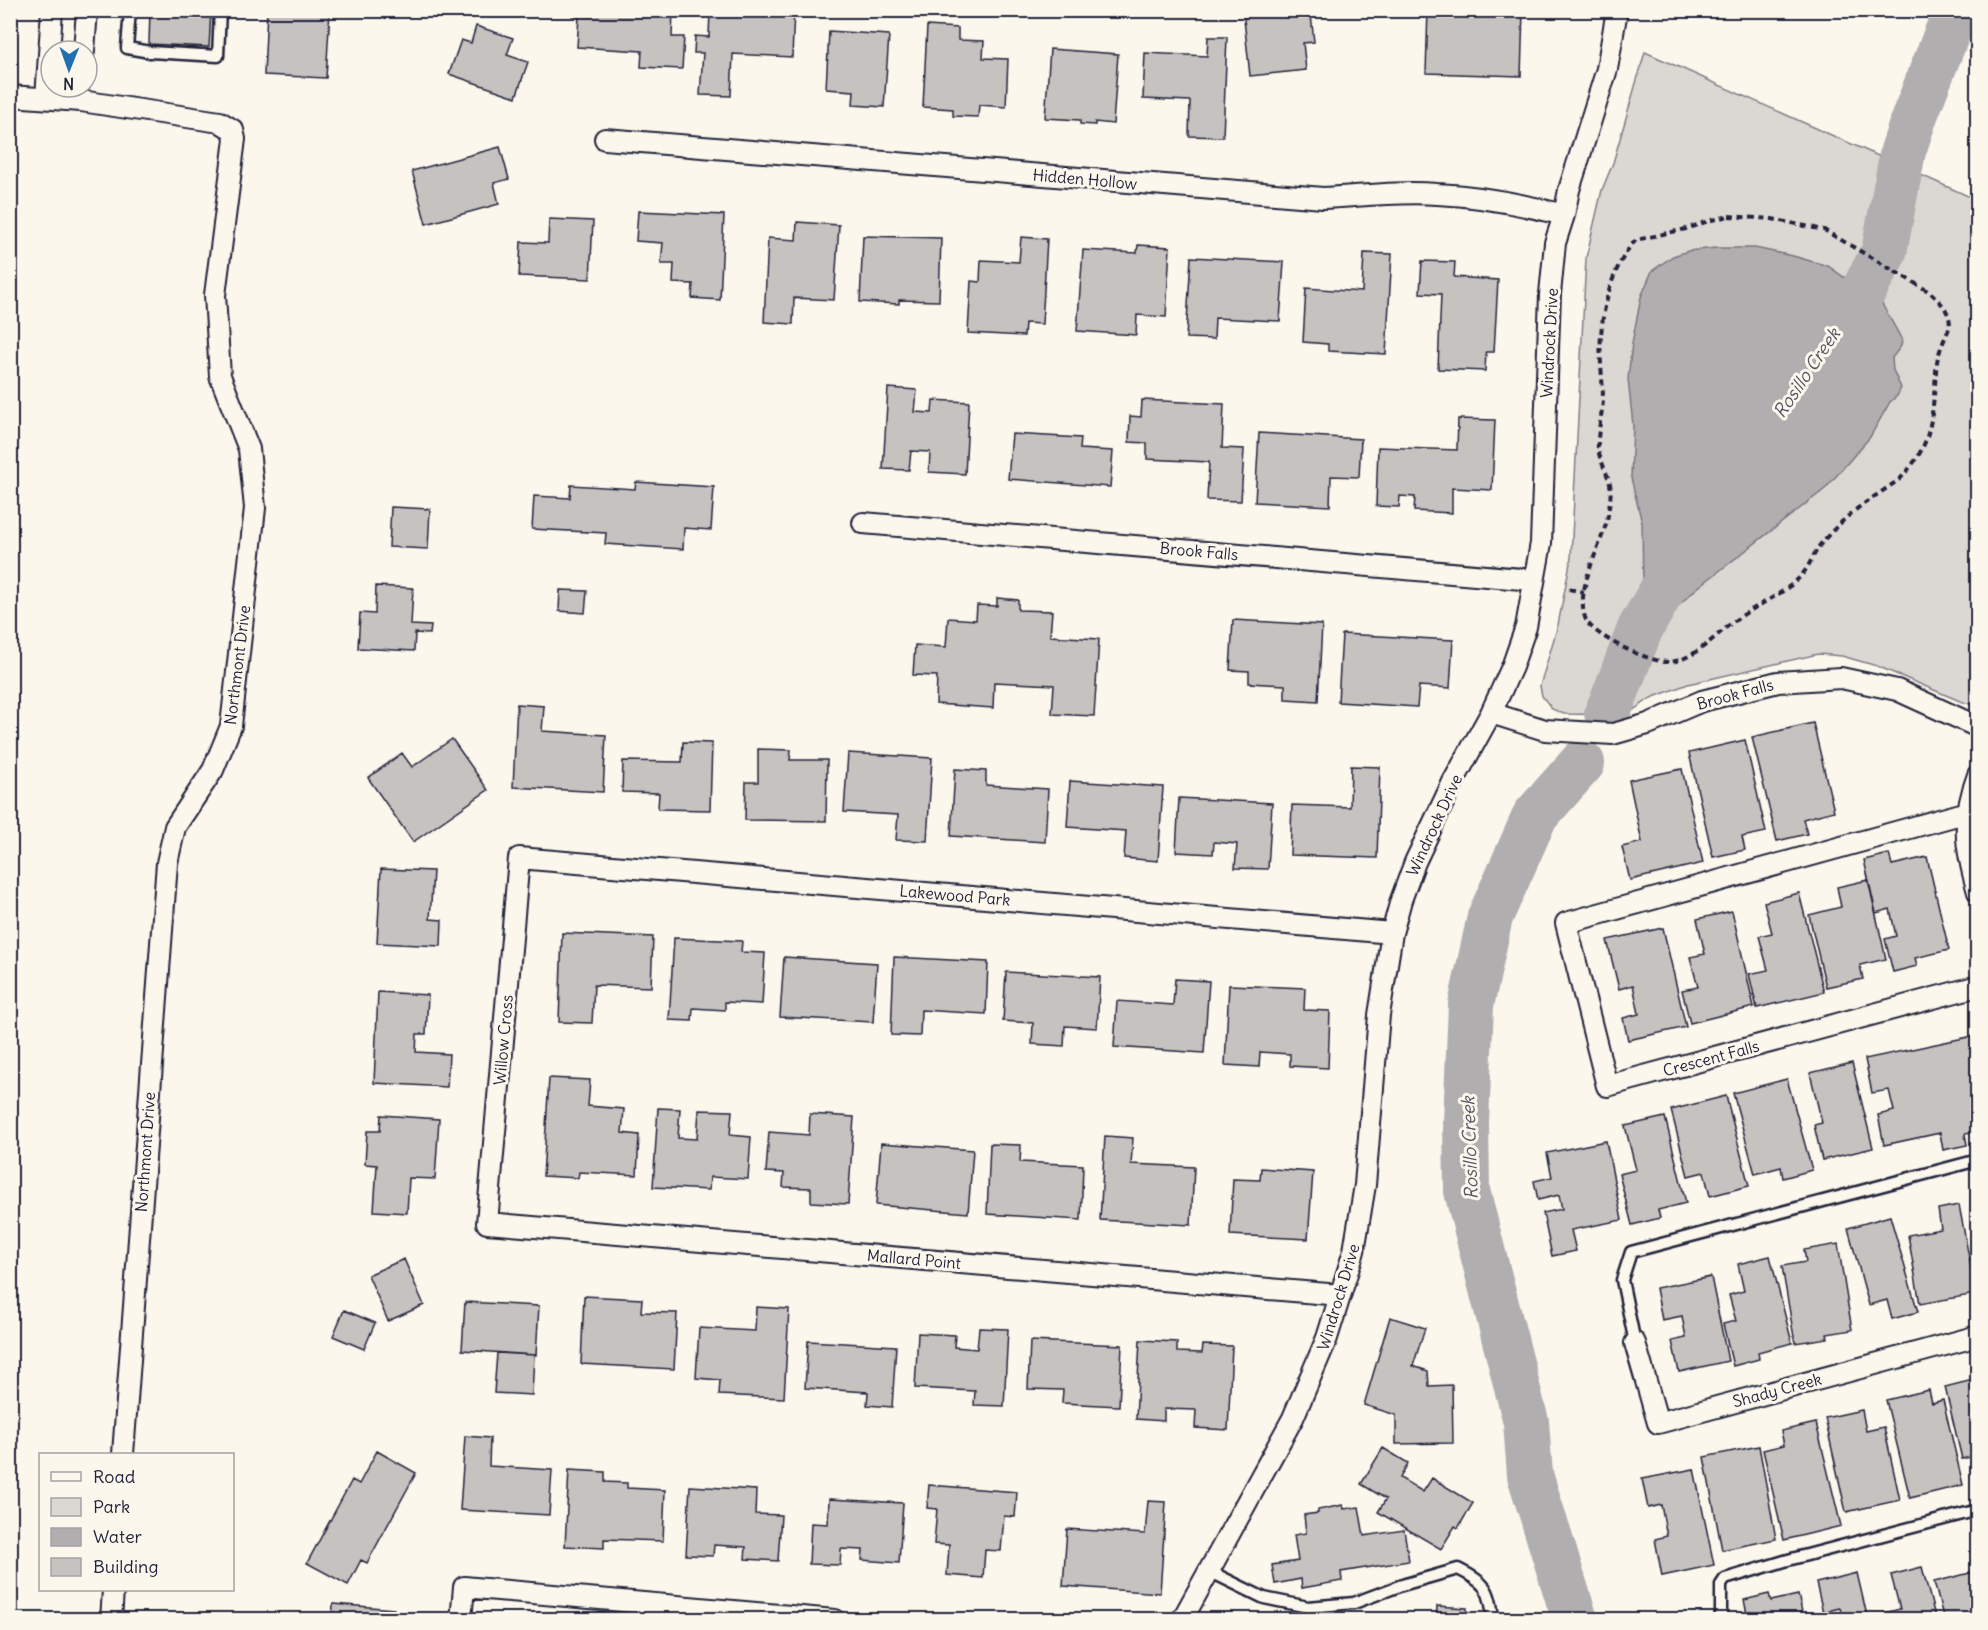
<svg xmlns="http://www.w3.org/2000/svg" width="1988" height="1630" viewBox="0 0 1988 1630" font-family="Delius,sans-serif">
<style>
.green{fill:#dbd8d3;stroke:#7e7d87;stroke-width:1.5}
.water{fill:#b1aeb0;stroke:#787681;stroke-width:1.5}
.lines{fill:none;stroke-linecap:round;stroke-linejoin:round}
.river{stroke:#b1aeb0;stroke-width:46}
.building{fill:#c6c2c0;stroke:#22223b;stroke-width:1.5}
.service-casing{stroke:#22223b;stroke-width:15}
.minor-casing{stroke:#22223b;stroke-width:24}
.path{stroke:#22223b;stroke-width:4;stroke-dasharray:6 4.5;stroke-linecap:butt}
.service{stroke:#fbf7ec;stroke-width:10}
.minor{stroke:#fbf7ec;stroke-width:20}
.labels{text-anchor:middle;stroke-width:6;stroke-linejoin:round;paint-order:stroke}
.street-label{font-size:16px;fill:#22223b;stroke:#fbf7ec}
.water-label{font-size:18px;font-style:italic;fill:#545364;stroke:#fbf7ec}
</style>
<rect width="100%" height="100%" fill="#fbf7ec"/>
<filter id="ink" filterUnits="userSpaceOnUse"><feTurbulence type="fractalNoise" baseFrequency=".0167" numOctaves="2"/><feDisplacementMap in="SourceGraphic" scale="12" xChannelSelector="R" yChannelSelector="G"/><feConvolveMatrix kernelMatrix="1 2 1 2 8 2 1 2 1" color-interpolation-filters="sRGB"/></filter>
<g filter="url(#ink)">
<path class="green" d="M 1645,52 L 1977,200 L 1977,706 L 1960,701 L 1877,666 L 1842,656 L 1818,654 L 1688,684 L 1651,698 L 1626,715 L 1564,714 L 1552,709 L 1542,696 L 1540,686 L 1558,625 L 1571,558 L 1586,258 L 1602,190 L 1613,163 Z"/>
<path class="water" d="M 1716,248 L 1755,248 L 1793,256 L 1828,266 L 1882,304 L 1902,340 L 1901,346 L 1892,358 L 1893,370 L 1901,388 L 1897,396 L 1890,402 L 1870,437 L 1825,489 L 1696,589 L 1652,630 L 1640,629 L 1633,616 L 1643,588 L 1642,523 L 1631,478 L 1633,425 L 1628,379 L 1632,343 L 1641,297 L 1652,271 L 1673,256 L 1688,251 Z"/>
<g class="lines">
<path class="river" d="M 1828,343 L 1864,290 L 1884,252 L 1903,151 L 1915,115 L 1956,10
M 1607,713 L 1613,700 L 1640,629 L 1672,573
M 1575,1620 L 1530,1475 L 1526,1422 L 1467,1191 L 1466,1122 L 1471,1005 L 1490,917 L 1535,816 L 1582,763"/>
</g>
<path class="building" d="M 150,10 L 211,10 L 209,47 L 149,44 Z
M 267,10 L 330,10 L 326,78 L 264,75 Z
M 572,10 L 673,10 L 672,37 L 684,37 L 682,69 L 641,67 L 642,51 L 577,47 L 579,16 L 572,16 Z
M 710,10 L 794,10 L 792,57 L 733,54 L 731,96 L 700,95 L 703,53 L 694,53 L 695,36 L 709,37 Z
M 1243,10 L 1299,10 L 1299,16 L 1311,15 L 1314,42 L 1303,43 L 1306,70 L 1250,76 Z
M 1428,10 L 1523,10 L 1521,76 L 1426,73 Z
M 476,26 L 513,38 L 507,55 L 528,62 L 516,97 L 449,74 L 461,40 L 471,43 Z
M 927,26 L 958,28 L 958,40 L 984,41 L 983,58 L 1008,59 L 1006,107 L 979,105 L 978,117 L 953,116 L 953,109 L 923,107 Z
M 829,31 L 889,35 L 884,107 L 853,105 L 854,91 L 826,89 Z
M 1208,37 L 1227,37 L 1223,137 L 1189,136 L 1190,101 L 1143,99 L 1145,53 L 1207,56 Z
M 1050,49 L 1118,54 L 1113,124 L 1095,122 L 1095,125 L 1080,124 L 1080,120 L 1045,118 Z
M 500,147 L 509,179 L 494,183 L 499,204 L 426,224 L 412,171 Z
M 638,211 L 724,215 L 720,300 L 692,298 L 693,284 L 673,283 L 674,264 L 661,264 L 663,243 L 636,241 Z
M 549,219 L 593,221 L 590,279 L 519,276 L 521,242 L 548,243 Z
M 797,222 L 839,225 L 834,300 L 794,298 L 793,324 L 764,322 L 768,238 L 796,240 Z
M 863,236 L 941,238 L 939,301 L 899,300 L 899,304 L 860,302 Z
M 1021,237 L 1047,239 L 1042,324 L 1025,323 L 1024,336 L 968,333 L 971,281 L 980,282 L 981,260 L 1019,262 Z
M 1138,245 L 1170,247 L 1166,317 L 1137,315 L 1136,335 L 1077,331 L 1083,250 L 1137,253 Z
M 1364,253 L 1392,254 L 1386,354 L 1328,351 L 1328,344 L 1303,342 L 1306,288 L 1362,292 Z
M 1191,257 L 1284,262 L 1280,321 L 1215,318 L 1214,339 L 1186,338 Z
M 1422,261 L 1455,262 L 1454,277 L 1498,280 L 1494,352 L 1486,352 L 1485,371 L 1438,369 L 1441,294 L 1420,293 Z
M 888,388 L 917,390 L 915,412 L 932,413 L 933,400 L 969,402 L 965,474 L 929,472 L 930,452 L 911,451 L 909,470 L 883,469 Z
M 1142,400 L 1224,404 L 1222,448 L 1244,449 L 1241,501 L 1207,500 L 1209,462 L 1147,459 L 1147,443 L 1129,442 L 1130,416 L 1141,417 Z
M 1458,419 L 1495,420 L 1492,490 L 1452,488 L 1452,513 L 1414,511 L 1415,497 L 1400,496 L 1399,507 L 1376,506 L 1378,447 L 1457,450 Z
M 1259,433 L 1361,439 L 1359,477 L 1331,476 L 1330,506 L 1255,502 Z
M 1012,434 L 1081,438 L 1080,449 L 1113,451 L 1110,487 L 1008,479 Z
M 636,482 L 714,487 L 711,530 L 684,528 L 683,549 L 605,544 L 606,533 L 532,529 L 534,496 L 570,498 L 571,485 L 635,489 Z
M 391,507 L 430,509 L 428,549 L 389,547 Z
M 376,586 L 413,588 L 411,625 L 431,626 L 430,634 L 415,633 L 414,651 L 358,648 L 360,613 L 375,614 Z
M 560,590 L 587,591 L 585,613 L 559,611 Z
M 997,598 L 1018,600 L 1018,610 L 1052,611 L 1050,636 L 1099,639 L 1094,716 L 1052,714 L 1054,685 L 994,682 L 993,708 L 936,704 L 937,676 L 913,675 L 915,645 L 946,647 L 948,618 L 976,620 L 977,605 L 997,606 Z
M 1233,620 L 1322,625 L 1318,701 L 1285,699 L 1285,685 L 1249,683 L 1249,671 L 1230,670 Z
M 1342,634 L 1453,640 L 1450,688 L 1419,686 L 1417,707 L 1338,702 Z
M 517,704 L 544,706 L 542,731 L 606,735 L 603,792 L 513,787 Z
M 1813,723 L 1834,811 L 1803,819 L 1807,834 L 1777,841 L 1752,737 Z
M 452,739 L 488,790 L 413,842 L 368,778 L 402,753 L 412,767 Z
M 1745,740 L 1766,832 L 1742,837 L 1745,850 L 1713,857 L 1689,753 Z
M 683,742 L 712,743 L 710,810 L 658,809 L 659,793 L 622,792 L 623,761 L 682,762 Z
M 758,749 L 791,750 L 790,760 L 827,760 L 826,821 L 745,820 L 746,782 L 758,782 Z
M 848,753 L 932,758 L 927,841 L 896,840 L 898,815 L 844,812 Z
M 1351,766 L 1380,767 L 1377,858 L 1290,855 L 1292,805 L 1350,807 Z
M 955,769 L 986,771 L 986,785 L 1048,789 L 1045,842 L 951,836 Z
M 1682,769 L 1703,863 L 1630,880 L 1622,847 L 1642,842 L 1629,780 Z
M 1070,781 L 1163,787 L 1158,861 L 1124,858 L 1126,831 L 1067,827 Z
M 1179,798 L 1272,803 L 1268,869 L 1235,868 L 1237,844 L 1214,842 L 1213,854 L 1176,852 Z
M 1889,854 L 1892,865 L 1927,857 L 1949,950 L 1915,958 L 1917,966 L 1893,972 L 1885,939 L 1896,936 L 1890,909 L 1876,913 L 1864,860 Z
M 381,869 L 433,871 L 430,919 L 442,920 L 441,946 L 377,943 Z
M 1868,880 L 1886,959 L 1860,965 L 1863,979 L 1826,987 L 1809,915 L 1841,907 L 1837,887 Z
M 1799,893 L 1824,992 L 1757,1008 L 1749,974 L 1768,970 L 1759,936 L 1772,933 L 1764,902 Z
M 1732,911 L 1754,1007 L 1690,1023 L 1682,990 L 1698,987 L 1690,957 L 1705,954 L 1697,919 Z
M 1663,928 L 1686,1027 L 1628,1040 L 1623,1018 L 1639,1014 L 1633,985 L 1619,989 L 1607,940 Z
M 562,933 L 653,937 L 651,987 L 594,985 L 592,1023 L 559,1022 Z
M 674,938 L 742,941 L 741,952 L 765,953 L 762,1004 L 725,1002 L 725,1010 L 693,1008 L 692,1021 L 669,1020 Z
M 784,957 L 877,963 L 873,1022 L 780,1017 Z
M 894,957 L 988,962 L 986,1014 L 921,1010 L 920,1036 L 891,1035 Z
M 1006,972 L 1100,977 L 1097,1028 L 1065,1026 L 1064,1046 L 1032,1044 L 1033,1023 L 1003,1021 Z
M 1175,979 L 1209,981 L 1204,1053 L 1114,1047 L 1117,1001 L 1173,1005 Z
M 1229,985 L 1305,988 L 1304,1010 L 1330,1011 L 1328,1068 L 1290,1066 L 1290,1054 L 1260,1052 L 1259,1067 L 1225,1065 Z
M 378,992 L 428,995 L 426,1034 L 417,1034 L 416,1052 L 449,1054 L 447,1087 L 374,1083 Z
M 1978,1035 L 1978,1132 L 1965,1134 L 1967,1145 L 1943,1150 L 1940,1133 L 1884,1145 L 1878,1115 L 1894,1111 L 1889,1090 L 1872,1093 L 1865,1059 Z
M 1852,1063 L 1873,1148 L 1822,1160 L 1814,1125 L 1822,1123 L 1810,1073 Z
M 549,1078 L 590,1080 L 588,1106 L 624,1109 L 622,1133 L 639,1135 L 637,1175 L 579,1172 L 578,1178 L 543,1176 Z
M 1787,1079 L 1812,1170 L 1783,1178 L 1781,1167 L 1755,1174 L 1733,1093 Z
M 1726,1096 L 1749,1186 L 1710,1196 L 1704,1172 L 1688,1176 L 1671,1110 Z
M 658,1108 L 680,1109 L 678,1138 L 697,1139 L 699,1110 L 732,1111 L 730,1135 L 751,1137 L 748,1179 L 710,1177 L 709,1190 L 653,1187 Z
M 810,1114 L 854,1117 L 848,1204 L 811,1202 L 811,1188 L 783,1187 L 784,1173 L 766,1172 L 769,1132 L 809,1135 Z
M 381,1115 L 439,1119 L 435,1179 L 409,1178 L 407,1213 L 374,1211 L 377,1165 L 365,1164 L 367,1131 L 380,1131 Z
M 1665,1117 L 1686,1203 L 1658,1210 L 1660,1218 L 1632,1225 L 1619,1174 L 1636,1170 L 1625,1126 Z
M 1105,1136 L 1133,1138 L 1131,1164 L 1194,1167 L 1191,1225 L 1100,1220 Z
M 1606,1141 L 1622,1220 L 1571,1230 L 1576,1251 L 1552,1256 L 1543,1213 L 1562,1209 L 1559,1195 L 1538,1200 L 1534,1181 L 1552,1177 L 1547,1153 Z
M 881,1143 L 973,1150 L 968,1213 L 876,1205 Z
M 990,1144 L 1021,1145 L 1020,1162 L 1083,1165 L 1081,1220 L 987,1214 Z
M 1261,1168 L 1313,1172 L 1308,1239 L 1230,1235 L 1233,1179 L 1260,1180 Z
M 1959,1205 L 1976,1294 L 1920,1304 L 1908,1235 L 1941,1229 L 1938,1209 Z
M 1890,1216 L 1918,1312 L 1892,1319 L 1887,1300 L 1869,1305 L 1848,1228 Z
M 1838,1244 L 1852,1330 L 1827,1334 L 1828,1338 L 1795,1343 L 1782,1266 L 1806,1262 L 1804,1250 Z
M 1770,1256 L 1792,1343 L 1758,1352 L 1759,1359 L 1733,1366 L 1723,1324 L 1736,1321 L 1729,1295 L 1744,1291 L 1738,1264 Z
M 404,1259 L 424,1305 L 388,1321 L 368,1275 Z
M 1711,1277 L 1728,1361 L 1679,1372 L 1672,1341 L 1686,1338 L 1682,1316 L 1662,1320 L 1656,1288 Z
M 584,1296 L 642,1299 L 641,1312 L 677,1313 L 674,1369 L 581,1364 Z
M 465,1302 L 539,1306 L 536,1355 L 462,1350 Z
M 756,1307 L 789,1309 L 784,1398 L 719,1395 L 720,1380 L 696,1378 L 699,1328 L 755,1331 Z
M 344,1310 L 375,1323 L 364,1349 L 333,1336 Z
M 1390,1317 L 1425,1328 L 1413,1366 L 1428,1371 L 1429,1386 L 1452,1385 L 1453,1443 L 1396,1444 L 1396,1415 L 1364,1405 Z
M 979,1328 L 1008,1329 L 1004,1406 L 974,1405 L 975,1391 L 915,1388 L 918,1333 L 955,1335 L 954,1347 L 977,1349 Z
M 1140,1340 L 1177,1342 L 1177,1352 L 1202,1353 L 1203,1345 L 1232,1346 L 1228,1430 L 1195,1428 L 1196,1410 L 1164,1409 L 1164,1421 L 1136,1419 Z
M 808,1341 L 896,1346 L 892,1407 L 867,1405 L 868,1392 L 805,1388 Z
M 1030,1341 L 1122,1345 L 1119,1406 L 1062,1403 L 1063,1390 L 1028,1389 Z
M 497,1353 L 534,1355 L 532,1395 L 494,1393 Z
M 1978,1374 L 1978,1455 L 1962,1459 L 1945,1387 L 1973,1380 L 1972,1375 Z
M 1929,1390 L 1932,1403 L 1943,1400 L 1963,1485 L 1910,1498 L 1886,1400 Z
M 1862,1410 L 1866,1431 L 1884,1427 L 1900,1500 L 1846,1512 L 1825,1418 Z
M 1816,1423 L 1841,1526 L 1784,1540 L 1763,1450 L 1784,1445 L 1781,1431 Z
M 465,1436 L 490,1438 L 489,1466 L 552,1470 L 549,1515 L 460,1510 Z
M 1759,1446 L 1776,1539 L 1722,1550 L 1704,1457 Z
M 1383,1448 L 1408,1463 L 1400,1478 L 1423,1492 L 1432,1478 L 1473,1503 L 1458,1528 L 1455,1526 L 1441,1549 L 1378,1512 L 1386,1499 L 1361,1484 Z
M 377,1451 L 416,1473 L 367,1563 L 361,1560 L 348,1585 L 307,1563 L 352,1480 L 359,1484 Z
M 1694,1469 L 1714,1565 L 1662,1576 L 1655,1539 L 1667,1536 L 1661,1505 L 1648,1508 L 1642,1479 Z
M 569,1470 L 605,1472 L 605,1482 L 627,1483 L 627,1488 L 665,1490 L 663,1541 L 604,1539 L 604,1548 L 565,1546 Z
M 929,1485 L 1017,1492 L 1015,1517 L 1004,1516 L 1001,1551 L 985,1550 L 983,1578 L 947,1575 L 949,1545 L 934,1544 L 937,1509 L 927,1508 Z
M 690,1486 L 756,1490 L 755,1514 L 781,1515 L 778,1561 L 745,1559 L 746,1547 L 714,1545 L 713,1556 L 686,1555 Z
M 829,1499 L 903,1503 L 899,1563 L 862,1560 L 863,1550 L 841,1549 L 840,1565 L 809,1564 L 811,1523 L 828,1524 Z
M 1148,1501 L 1166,1502 L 1160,1593 L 1063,1586 L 1067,1529 L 1145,1534 Z
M 1343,1505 L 1344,1509 L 1359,1507 L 1364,1536 L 1404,1530 L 1409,1561 L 1341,1572 L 1342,1581 L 1302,1588 L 1301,1579 L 1275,1584 L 1272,1565 L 1298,1561 L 1294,1535 L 1306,1533 L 1304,1515 L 1318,1513 L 1318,1510 Z
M 1922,1567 L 1936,1620 L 1878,1620 L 1876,1615 L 1900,1609 L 1891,1575 Z
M 1978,1571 L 1978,1620 L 1944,1620 L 1934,1582 Z
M 1857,1573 L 1868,1620 L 1843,1620 L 1840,1608 L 1823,1612 L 1816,1583 Z
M 1769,1594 L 1771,1601 L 1798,1595 L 1804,1620 L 1737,1620 L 1736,1616 L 1747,1614 L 1744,1600 Z
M 333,1604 L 394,1609 L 393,1620 L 332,1620 Z
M 1437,1606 L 1467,1608 L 1466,1620 L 1436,1620 Z"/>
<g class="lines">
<g class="service-casing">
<path id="service" d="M 130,10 L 127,48 L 150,52 L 218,56 L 220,10
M 1635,1343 L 1622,1280 L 1631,1252 L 1978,1160
M 1209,1571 L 1264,1598 L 1308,1607 L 1354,1603 L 1402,1585 L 1458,1569 C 1485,1582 1491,1589 1493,1620
M 1721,1620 L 1721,1585 L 1725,1579 L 1788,1560 L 1978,1510"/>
</g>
<g class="minor-casing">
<path id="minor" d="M 84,51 L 87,10
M 10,96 L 81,101 L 220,122 L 233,130 L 235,139 L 215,295 L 220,376 L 249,449 L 255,508 L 231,726 L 213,770 L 175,827 L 167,863 L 123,1454
M 46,98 L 52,10
M 605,139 L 1323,198 C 1361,196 1399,191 1437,194 C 1481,196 1522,204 1564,215
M 863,523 L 1534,580
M 1491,713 L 1545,730 L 1613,734 L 1648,724 L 1702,701 L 1778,682 L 1841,678 L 1897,690 L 1978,727
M 1978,775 C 1961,820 1965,847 1978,892
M 1968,812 L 1566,923 L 1607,1086 L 1978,986
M 1340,1295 L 487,1223 L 519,858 L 1392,933
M 1635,1343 L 1658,1423 L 1978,1336
M 111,1620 L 113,1590
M 461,1620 L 464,1587 L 835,1620
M 1182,1620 L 1293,1418 L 1327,1338 L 1354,1251 L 1365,1185 L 1379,1015 L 1392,933 L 1401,900 L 1415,862 L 1453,782 L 1491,713 L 1512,667 L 1526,627 L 1541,543 L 1550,294 L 1555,243 L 1564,215 L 1569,190 L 1607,69 L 1617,10"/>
</g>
<path class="path" d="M 1729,216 L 1772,219 L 1824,230 L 1930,292 C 1940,302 1950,310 1950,326 C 1946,336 1941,346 1938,357 C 1936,365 1936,375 1935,385 C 1931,427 1930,447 1900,479 C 1882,492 1861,504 1845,519 C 1837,526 1827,536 1820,545 C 1813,555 1809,567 1801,576 C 1783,595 1758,604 1737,619 C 1717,633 1696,660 1669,662 C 1651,663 1594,637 1586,620 C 1573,590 1603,545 1608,515 C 1609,505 1612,494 1610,484 C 1607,472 1600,461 1598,449 C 1597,432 1602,416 1603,400 C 1603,379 1599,357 1601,336 C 1603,304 1614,263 1636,240 L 1686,229 L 1708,221 Z
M 1569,589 L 1584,592"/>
<use href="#service" class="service"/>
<use href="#minor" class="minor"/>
</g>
</g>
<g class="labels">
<g class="street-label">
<text transform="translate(1085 179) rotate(5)" y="6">Hidden Hollow</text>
<text transform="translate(1549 343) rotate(-87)" y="6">Windrock Drive</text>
<text transform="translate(1199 551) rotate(5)" y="6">Brook Falls</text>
<text transform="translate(237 665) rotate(-83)" y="6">Northmont Drive</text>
<text transform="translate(1735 694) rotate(-15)" y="6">Brook Falls</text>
<text transform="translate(1434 825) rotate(-65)" y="6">Windrock Drive</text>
<text transform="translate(955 895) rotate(5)" y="6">Lakewood Park</text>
<text transform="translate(503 1040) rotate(-85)" y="6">Willow Cross</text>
<text transform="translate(1711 1058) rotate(-15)" y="6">Crescent Falls</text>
<text transform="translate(145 1152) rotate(-86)" y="6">Northmont Drive</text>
<text transform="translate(914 1259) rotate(5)" y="6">Mallard Point</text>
<text transform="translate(1338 1297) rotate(-73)" y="6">Windrock Drive</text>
<text transform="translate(1777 1390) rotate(-15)" y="6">Shady Creek</text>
</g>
<g class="water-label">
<text transform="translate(1807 373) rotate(-56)" y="6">Rosillo Creek</text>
<text transform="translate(1470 1148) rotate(-92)" y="6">Rosillo Creek</text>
</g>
</g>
<rect width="1988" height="1630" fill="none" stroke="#fbf7ec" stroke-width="36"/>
<rect x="18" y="18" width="1952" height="1594" fill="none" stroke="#22223b" stroke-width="2" filter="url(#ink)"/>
<rect x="39" y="1453" width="195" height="138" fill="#fbf7ec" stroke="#a4a2a5" stroke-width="1.5"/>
<rect x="51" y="1472" width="30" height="9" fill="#fbf7ec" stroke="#a4a2a5" stroke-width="1.5"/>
<text x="93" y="1483" font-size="18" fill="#22223b">Road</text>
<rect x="51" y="1498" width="30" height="18" fill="#dbd8d3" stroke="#a4a2a5" stroke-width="1.5"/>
<text x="93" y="1513" font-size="18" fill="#22223b">Park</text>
<rect x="51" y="1528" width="30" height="18" fill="#b1aeb0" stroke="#a4a2a5" stroke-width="1.5"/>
<text x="93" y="1543" font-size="18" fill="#22223b">Water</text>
<rect x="51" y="1558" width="30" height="18" fill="#c6c2c0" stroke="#a4a2a5" stroke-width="1.5"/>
<text x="93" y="1573" font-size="18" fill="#22223b">Building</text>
<g transform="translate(69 69) rotate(181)"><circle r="28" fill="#fbf7ec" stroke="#a4a2a5" stroke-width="1.5"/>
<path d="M0-4.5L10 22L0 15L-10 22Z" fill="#1f6fb2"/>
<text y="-9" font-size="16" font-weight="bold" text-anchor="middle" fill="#22223b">N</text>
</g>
</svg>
